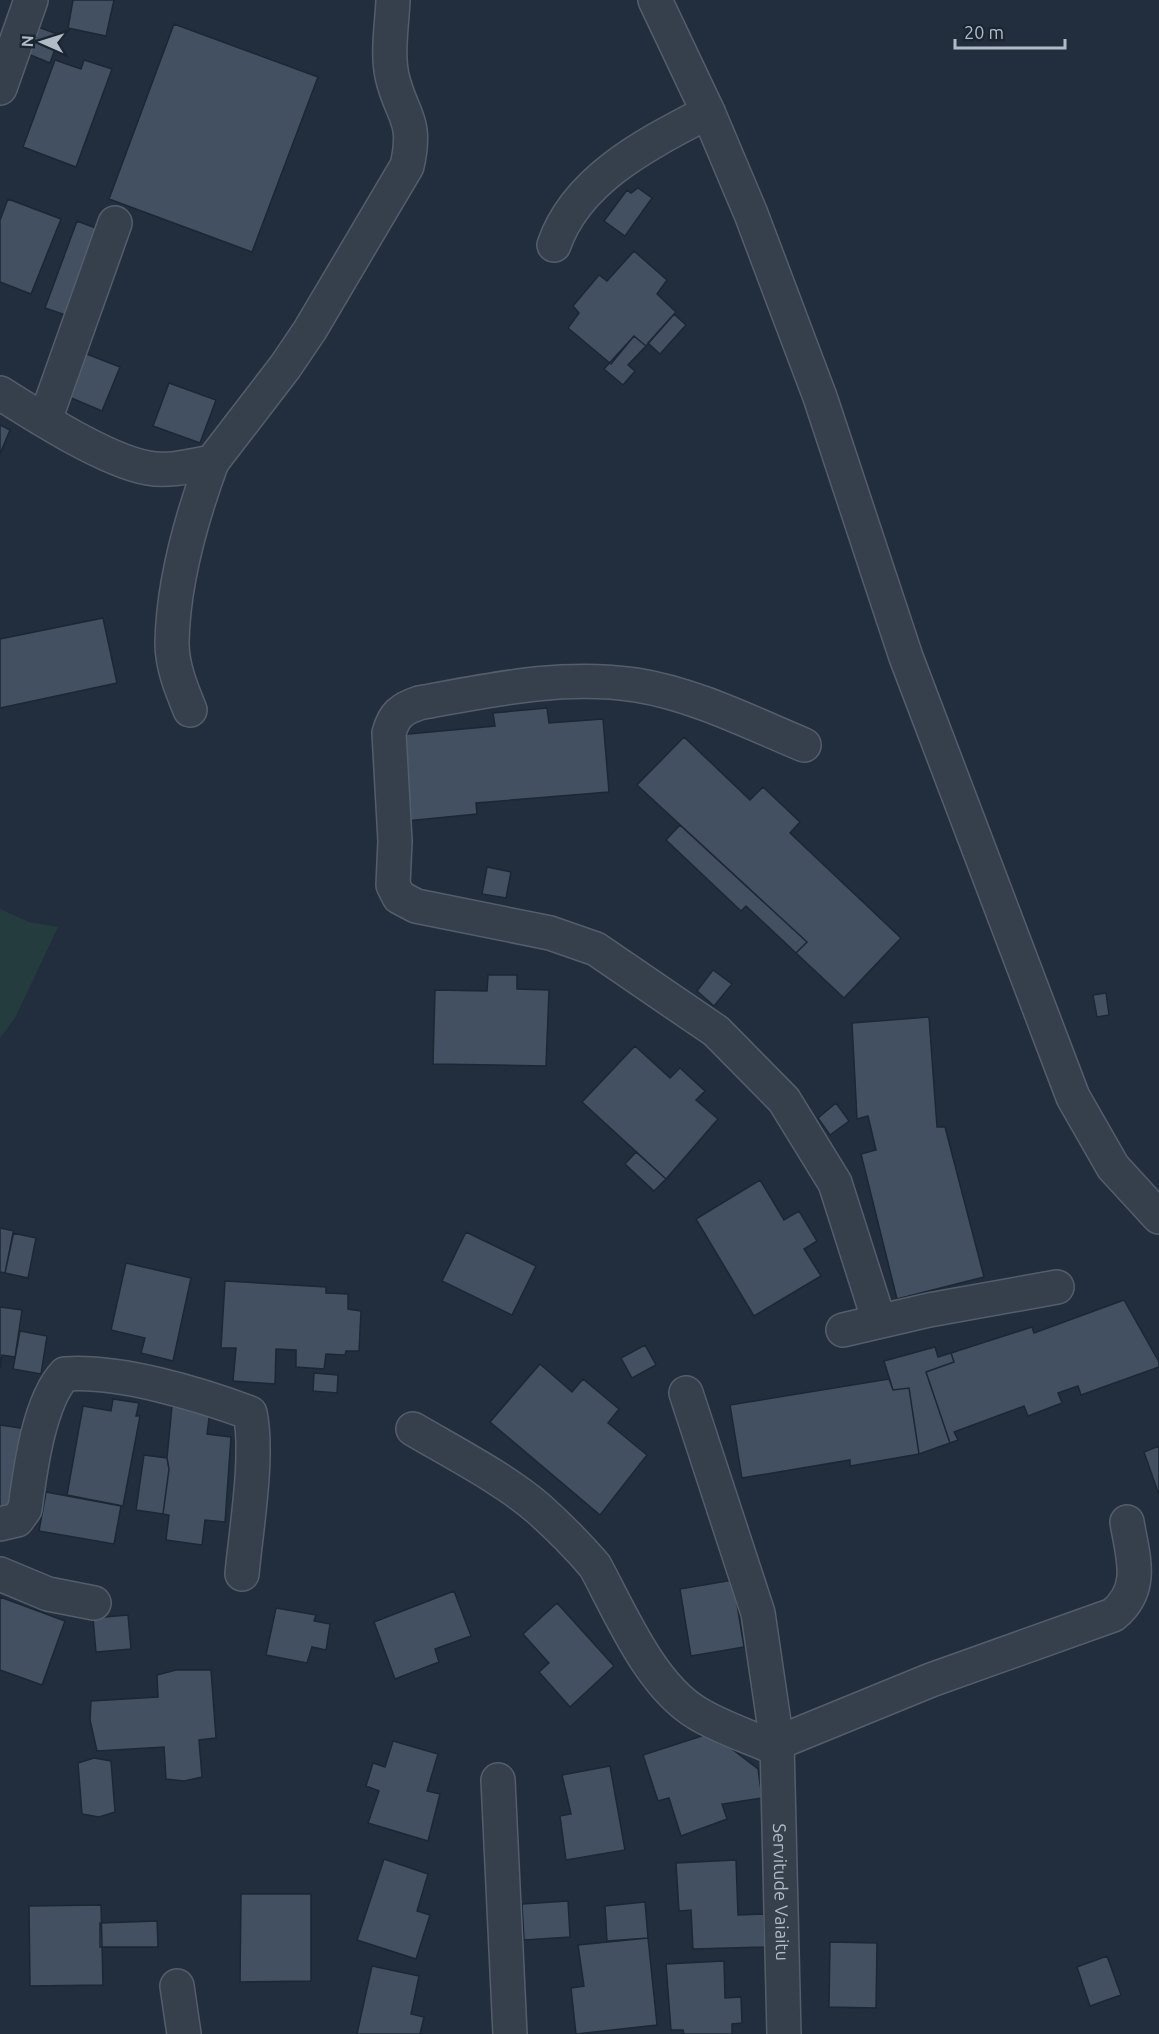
<svg xmlns="http://www.w3.org/2000/svg" width="1159" height="2034" viewBox="0 0 1159 2034" font-family="Ubuntu,sans-serif">
<style>
.green{fill:#243c3e}
.building{fill:#425061;stroke:#1d2734;stroke-width:1.5}
.lines{fill:none;stroke-linecap:round;stroke-linejoin:round}
.minor-casing{stroke:#545e6b;stroke-width:36}
.minor{stroke:#36404d;stroke-width:33}
.labels{text-anchor:middle;stroke-width:6;stroke-linejoin:round;paint-order:stroke}
.street-label{font-size:18px;fill:#b1bbc8;stroke:#1b2532}
</style>
<rect width="100%" height="100%" fill="#222e3d"/>
<path class="green" d="M 0,909 L 29,922 L 58,927 L 15,1018 L 0,1038 Z"/>
<path class="building" d="M 73,0 L 114,0 L 106,36 L 68,28 Z
M 174,24 L 318,77 L 252,252 L 109,199 Z
M 38,27 L 60,35 L 50,63 L 28,54 Z
M 55,60 L 81,69 L 84,60 L 112,69 L 76,167 L 23,147 Z
M 638,188 L 652,198 L 625,236 L 604,221 L 627,190 L 631,193 Z
M 8,199 L 61,219 L 31,294 L 0,282 L 0,220 Z
M 77,221 L 109,233 L 77,319 L 45,308 Z
M 634,251 L 667,280 L 657,294 L 676,312 L 646,346 L 634,336 L 611,364 L 568,328 L 579,313 L 573,306 L 599,275 L 607,281 Z
M 674,314 L 686,325 L 660,354 L 648,343 Z
M 634,336 L 646,346 L 628,365 L 635,371 L 623,385 L 604,369 Z
M 79,351 L 120,367 L 102,411 L 62,394 Z
M 169,383 L 216,400 L 200,443 L 153,426 Z
M 0,425 L 10,430 L 0,454 Z
M 103,618 L 117,683 L 0,708 L 0,639 Z
M 547,708 L 549,723 L 603,719 L 609,792 L 476,803 L 477,814 L 406,821 L 398,735 L 495,726 L 493,713 Z
M 684,737 L 750,800 L 763,787 L 800,822 L 790,833 L 901,938 L 844,998 L 796,953 L 807,942 L 637,785 Z
M 680,825 L 807,942 L 796,953 L 746,906 L 741,911 L 666,840 Z
M 487,867 L 511,872 L 506,898 L 482,894 Z
M 713,970 L 732,984 L 714,1006 L 697,991 Z
M 488,975 L 517,975 L 517,989 L 549,990 L 546,1066 L 433,1064 L 435,990 L 487,991 Z
M 1106,993 L 1109,1015 L 1097,1017 L 1093,995 Z
M 929,1017 L 937,1127 L 945,1127 L 984,1277 L 897,1299 L 861,1154 L 876,1150 L 868,1116 L 857,1119 L 852,1023 Z
M 635,1046 L 670,1078 L 680,1068 L 705,1091 L 696,1100 L 718,1119 L 666,1179 L 582,1102 Z
M 836,1103 L 849,1121 L 830,1135 L 818,1118 Z
M 636,1152 L 666,1179 L 654,1191 L 625,1164 Z
M 760,1180 L 784,1220 L 799,1211 L 817,1241 L 804,1249 L 821,1276 L 754,1316 L 696,1219 Z
M 0,1228 L 14,1231 L 5,1273 L 0,1272 Z
M 466,1232 L 536,1266 L 512,1315 L 442,1281 Z
M 13,1233 L 36,1238 L 28,1278 L 5,1273 Z
M 126,1263 L 191,1278 L 173,1361 L 141,1353 L 145,1338 L 111,1330 Z
M 225,1281 L 326,1287 L 326,1293 L 348,1294 L 348,1309 L 361,1311 L 359,1351 L 346,1351 L 345,1355 L 326,1354 L 324,1369 L 296,1367 L 296,1350 L 276,1349 L 275,1384 L 233,1381 L 236,1348 L 221,1348 Z
M 1124,1300 L 1159,1362 L 1159,1367 L 1081,1395 L 1078,1386 L 1058,1393 L 1062,1403 L 1028,1416 L 1024,1406 L 954,1432 L 958,1440 L 950,1443 L 926,1372 L 954,1362 L 951,1353 L 1032,1327 L 1034,1333 Z
M 0,1307 L 22,1310 L 15,1357 L 2,1355 L 0,1369 Z
M 20,1331 L 47,1336 L 41,1374 L 13,1369 Z
M 645,1345 L 656,1365 L 632,1378 L 621,1358 Z
M 935,1347 L 938,1357 L 951,1353 L 954,1362 L 926,1372 L 950,1443 L 919,1454 L 909,1388 L 893,1390 L 884,1361 Z
M 540,1364 L 572,1392 L 583,1379 L 619,1409 L 608,1423 L 647,1455 L 600,1515 L 490,1422 Z
M 314,1373 L 338,1375 L 337,1393 L 313,1391 Z
M 889,1379 L 893,1390 L 909,1388 L 919,1454 L 850,1466 L 850,1460 L 742,1478 L 730,1405 Z
M 113,1399 L 139,1403 L 136,1416 L 140,1416 L 123,1506 L 67,1495 L 83,1406 L 111,1411 Z
M 172,1406 L 210,1410 L 207,1434 L 231,1437 L 225,1522 L 205,1520 L 202,1545 L 166,1540 L 169,1515 L 163,1514 L 169,1469 L 167,1458 Z
M 0,1425 L 27,1429 L 15,1503 L 3,1508 L 0,1507 Z
M 1159,1446 L 1159,1495 L 1144,1452 Z
M 144,1455 L 167,1458 L 169,1469 L 163,1514 L 136,1510 Z
M 46,1492 L 121,1506 L 114,1544 L 39,1531 Z
M 733,1580 L 744,1647 L 691,1656 L 680,1589 Z
M 454,1591 L 471,1636 L 435,1649 L 439,1662 L 395,1679 L 374,1622 Z
M 0,1597 L 65,1621 L 42,1685 L 0,1670 Z
M 557,1603 L 614,1666 L 570,1707 L 539,1672 L 549,1663 L 523,1634 Z
M 276,1608 L 316,1615 L 314,1621 L 330,1624 L 326,1650 L 312,1647 L 307,1663 L 266,1655 Z
M 128,1615 L 131,1649 L 96,1652 L 93,1618 Z
M 176,1670 L 211,1670 L 216,1738 L 199,1740 L 202,1777 L 184,1781 L 166,1779 L 164,1747 L 97,1751 L 90,1720 L 91,1701 L 158,1697 L 157,1675 Z
M 711,1733 L 758,1769 L 762,1798 L 722,1804 L 727,1819 L 681,1836 L 669,1798 L 658,1801 L 643,1755 Z
M 393,1741 L 438,1754 L 427,1791 L 440,1794 L 428,1841 L 368,1823 L 379,1791 L 366,1786 L 373,1763 L 385,1767 Z
M 94,1758 L 111,1761 L 115,1812 L 99,1817 L 82,1814 L 78,1763 Z
M 610,1766 L 625,1850 L 566,1860 L 560,1816 L 571,1814 L 562,1775 Z
M 384,1859 L 428,1874 L 417,1911 L 430,1915 L 416,1959 L 357,1940 Z
M 736,1860 L 738,1915 L 764,1914 L 765,1947 L 693,1949 L 691,1910 L 679,1911 L 676,1863 Z
M 241,1894 L 311,1894 L 311,1981 L 240,1982 Z
M 568,1901 L 570,1937 L 524,1940 L 522,1904 Z
M 645,1902 L 648,1938 L 607,1941 L 605,1906 Z
M 101,1905 L 103,1985 L 30,1986 L 29,1906 Z
M 157,1921 L 158,1947 L 100,1947 L 100,1923 Z
M 648,1938 L 657,2025 L 576,2034 L 571,1988 L 584,1986 L 578,1945 Z
M 830,1942 L 877,1943 L 876,2008 L 829,2007 Z
M 1107,1956 L 1121,1995 L 1090,2006 L 1077,1967 Z
M 724,1961 L 725,1998 L 741,1997 L 742,2023 L 732,2024 L 732,2034 L 684,2034 L 683,2030 L 671,2030 L 666,1964 Z
M 372,1966 L 419,1976 L 411,2014 L 424,2017 L 420,2034 L 357,2034 Z"/>
<g class="lines">
<g class="minor-casing">
<g id="minor">
<path d="M 655,0 L 708,112 L 751,214 L 820,397 L 906,657 L 1073,1097 L 1113,1167 L 1159,1217"/>
<path d="M 0,88 L 31,0"/>
<path d="M 554,245 C 577,178 649,143 708,112"/>
<path d="M 0,393 C 36,416 107,461 148,468 C 169,472 191,466 212,462 L 285,367 L 310,330 L 407,166 C 418,118 401,116 392,76 C 387,52 392,24 393,0"/>
<path d="M 45,420 L 115,223"/>
<path d="M 190,710 C 181,688 172,666 172,643 C 173,582 191,519 212,462"/>
<path d="M 804,745 C 751,723 694,694 636,685 C 562,674 491,690 419,703 C 401,709 394,715 389,733 L 395,841 L 393,885 L 399,897 L 416,906 L 550,933 L 596,949 L 716,1031 L 784,1100 L 835,1183 L 879,1321"/>
<path d="M 843,1330 L 929,1310 L 1057,1287"/>
<path id="s1" d="M 686,1393 L 758,1613 L 777,1743 L 784,2034"/>
<path d="M 413,1429 C 452,1452 506,1480 539,1509 C 559,1527 578,1546 595,1566 C 620,1612 650,1685 697,1713 C 721,1728 751,1737 777,1749"/>
<path d="M 0,1524 L 17,1520 L 25,1509 C 30,1471 39,1401 65,1374 C 120,1370 199,1394 250,1413 C 259,1455 246,1530 242,1574"/>
<path d="M 0,1574 L 48,1594 L 94,1603"/>
<path d="M 777,1743 L 931,1680 L 1113,1615 C 1145,1589 1133,1558 1127,1522"/>
<path d="M 498,1780 L 510,2034"/>
<path d="M 177,1986 L 184,2034"/>
</g>
</g>
<use href="#minor" class="minor"/>
</g>
<g class="labels">
<g class="street-label">
<text dy="6" stroke="none"><textPath href="#s1" startOffset="512">Servitude Vaiaitu</textPath></text>
</g>
</g>
<g transform="translate(42 42) rotate(273)" stroke="#1b2532" stroke-width="4.5" paint-order="stroke">
<path d="M0-4.5L10 22L0 15L-10 22Z" fill="#b1bbc8"/>
<text y="-9" font-size="16" font-weight="bold" text-anchor="middle" fill="#b1bbc8">N</text>
</g>
<path d="M955 39v9h110v-9" fill="none" stroke="#b1bbc8" stroke-width="3"/>
<text x="964" y="39" font-size="18" fill="#b1bbc8" stroke="#1b2532" stroke-width="4.5" paint-order="stroke">20 m</text>
</svg>
